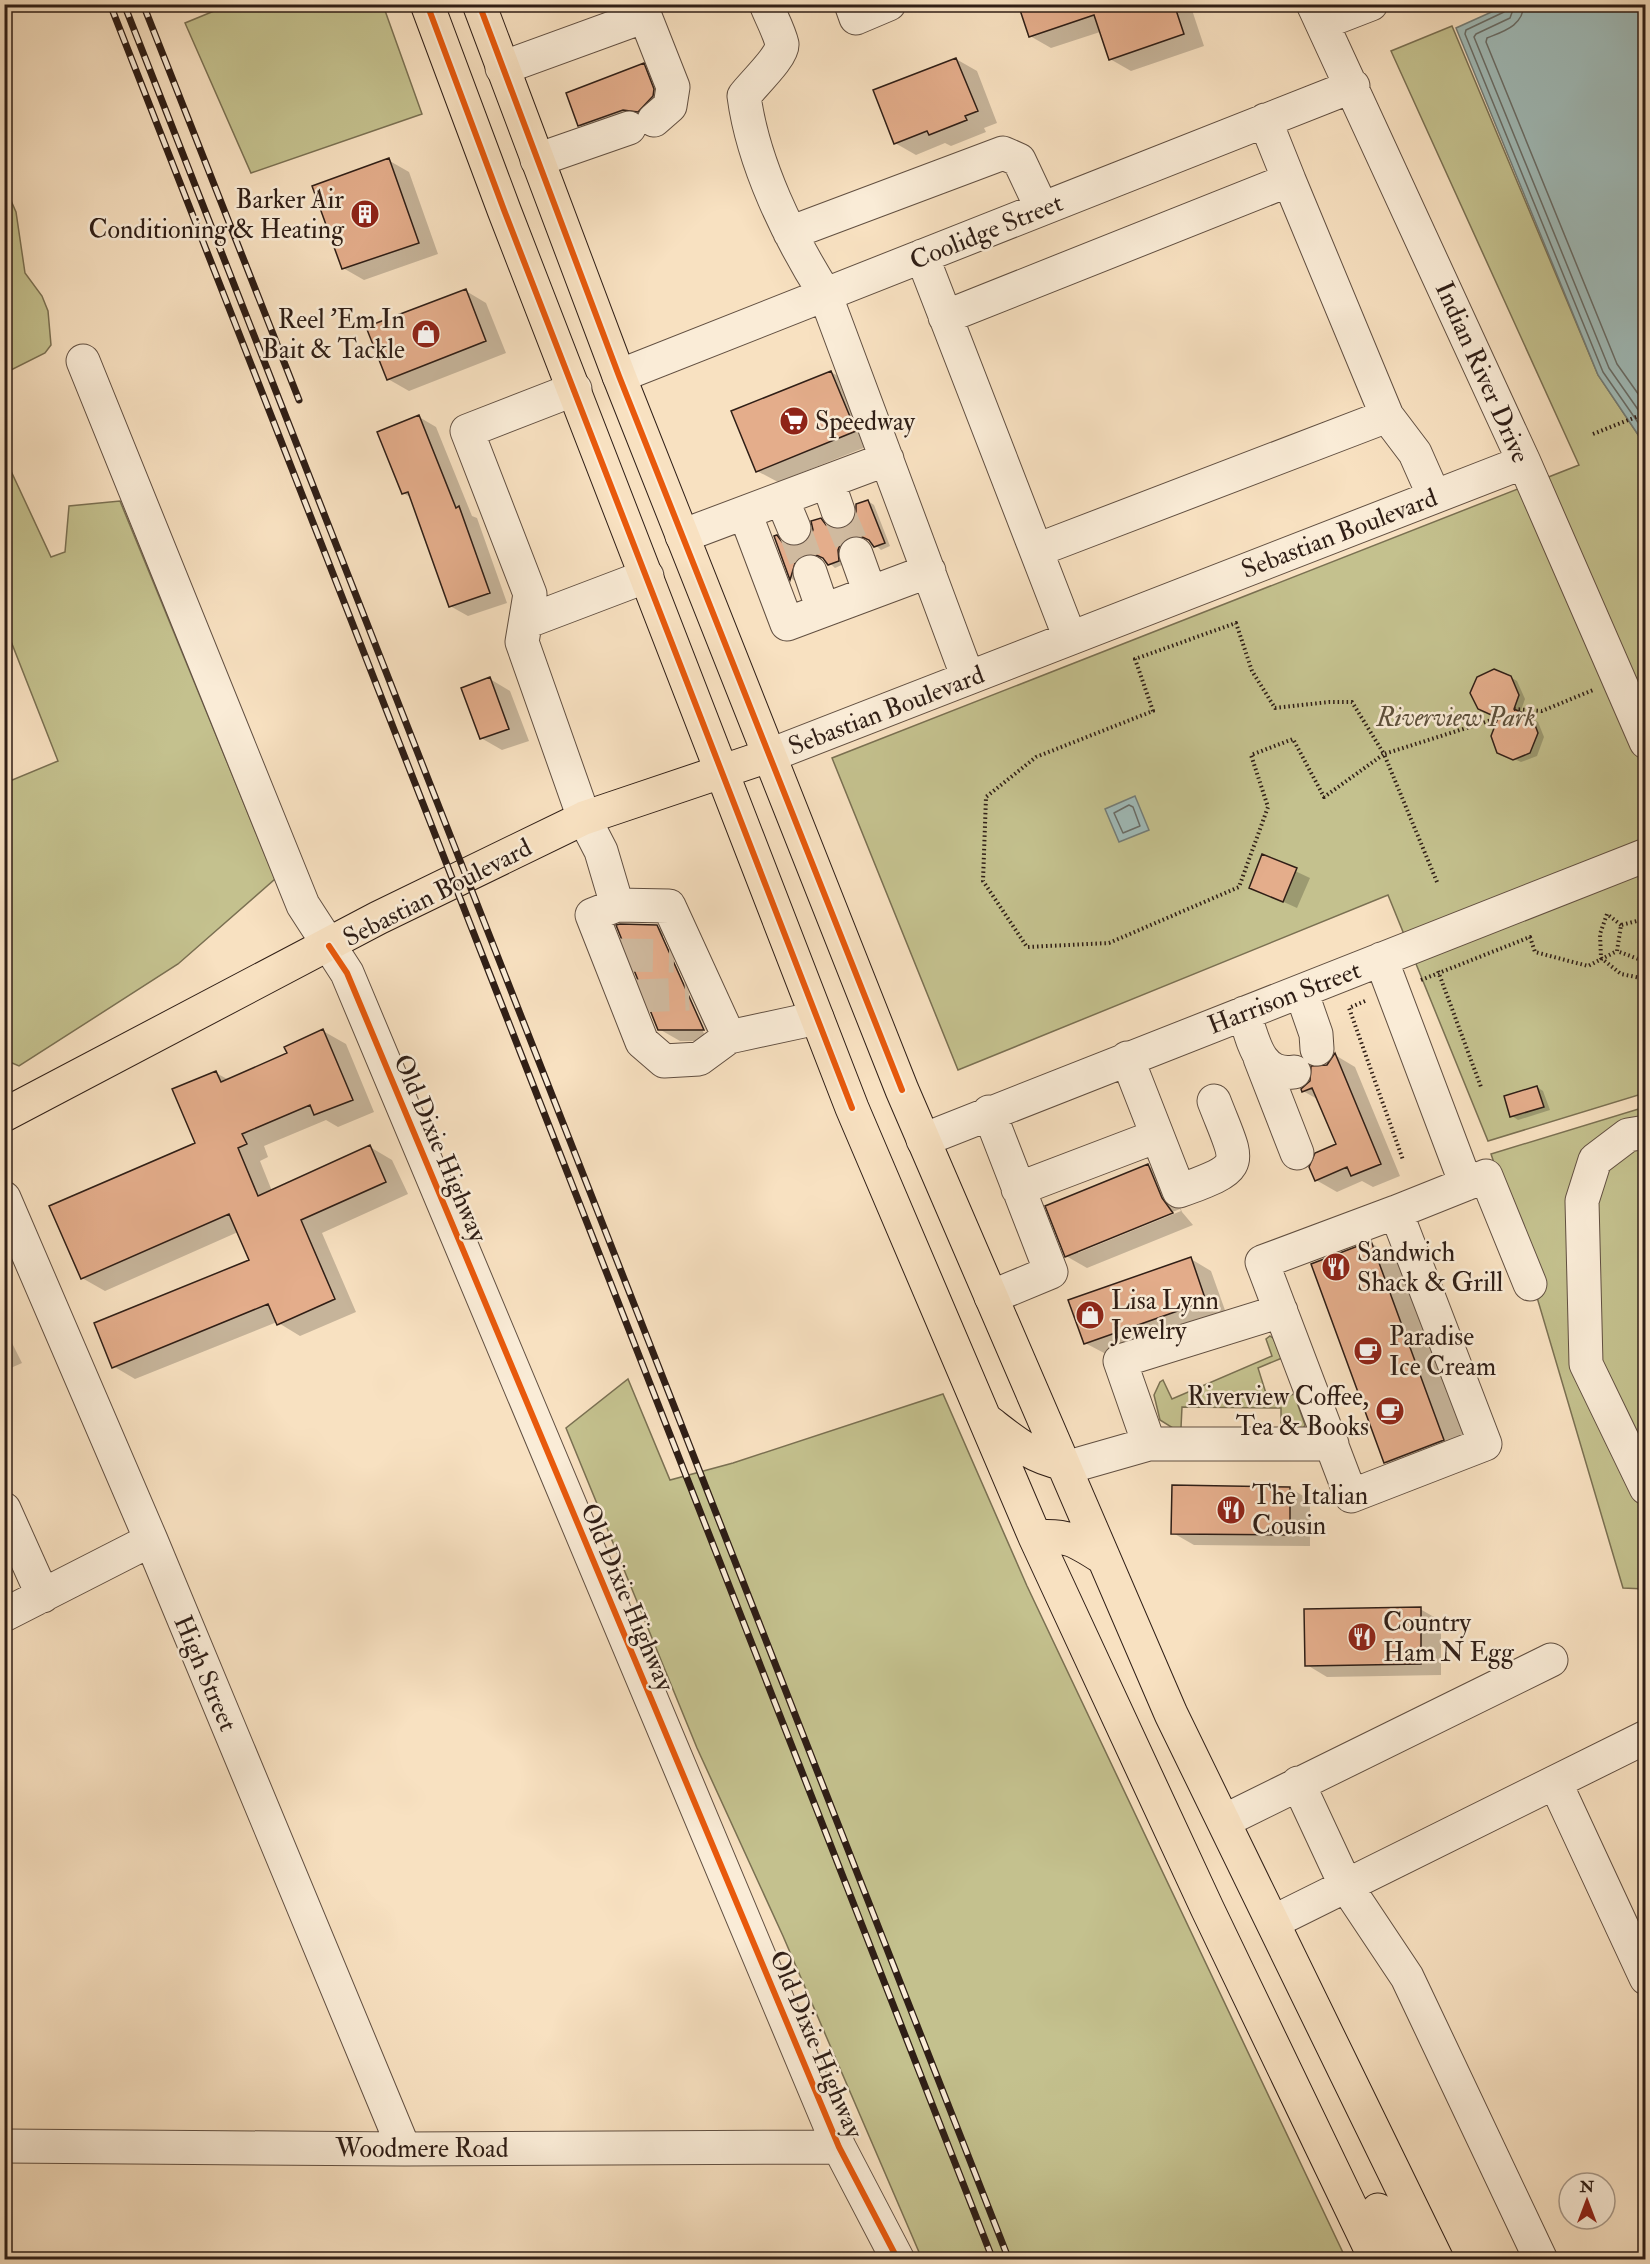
<svg xmlns="http://www.w3.org/2000/svg" width="1650" height="2264" viewBox="0 0 1650 2264" font-family="'IM FELL Double Pica',serif">
<style>
.green{fill:#c4c18e;stroke:#7a7052;stroke-width:1.5}
.water{fill:#a0bcba;stroke:#737d78;stroke-width:1.5}
.shadow{fill:#0003;fill-rule:evenodd}
.lines{fill:none;stroke-linecap:round;stroke-linejoin:round}
.shore{stroke:#686d68;stroke-width:1.5}
.building{fill:#e4ad8b;stroke:#2f1e16;stroke-width:1.5}
.minor-tunnel{stroke:#d0ba9f;stroke-width:33;stroke-dasharray:33 16;stroke-linecap:butt}
.minor-casing{stroke:#614f41;stroke-width:35}
.major-casing{stroke:#2f1e16;stroke-width:35}
.path{stroke:#2f1e16;stroke-width:4;stroke-dasharray:1.5 3;stroke-linecap:butt}
.minor{stroke:#faecd7;stroke-width:33}
.major{stroke:#f8e1c1;stroke-width:33}
.rail-casing{stroke:#2f1e16;stroke-width:7}
.rail{stroke:#faecd7;stroke-width:4.5;stroke-dasharray:14;stroke-linecap:butt}
.cycleway-casing{stroke:#faecd7;stroke-width:10}
.cycleway{stroke:#e8590c;stroke-width:6}
.labels{text-anchor:middle;stroke-width:5;stroke-linejoin:round;paint-order:stroke}
.poi-label{font-size:26px;fill:#2f1e16;stroke:#faecd7;text-anchor:start}
.street-label{font-size:26px;fill:#2f1e16;stroke:#faecd7}
.park-label{font-size:26px;font-style:italic;fill:#5c4f3a;stroke:#faecd7}
</style>
<rect width="100%" height="100%" fill="#f8e1c1"/>
<filter id="stains"><feTurbulence type="fractalNoise" baseFrequency=".00333" numOctaves="4"/><feColorMatrix values="0 0 0 0 .2 0 0 0 0 .09 0 0 0 0 .02 0 0 0 .5 -.17"/></filter>
<radialGradient id="worn" r=".72"><stop offset=".6" stop-color="#630" stop-opacity="0"/><stop offset="1" stop-color="#630" stop-opacity=".3"/></radialGradient>
<path class="green" d="M 231,4 L 383,5 L 422,114 L 251,173 L 185,23 Z
M 1452,26 L 1598,375 L 1645,445 L 1645,1093 L 1488,1141 L 1388,895 L 958,1070 L 832,758 L 1579,465 L 1391,51 Z
M 5,187 L 16,212 L 25,273 L 42,296 L 48,311 L 51,345 L 45,353 L 5,373 Z
M 4,456 L 51,557 L 65,552 L 69,506 L 120,501 L 275,879 L 178,964 L 19,1066 L 5,1060 L 5,783 L 58,761 L 5,626 Z
M 1645,1107 L 1645,1589 L 1623,1588 L 1523,1250 L 1491,1154 Z
M 1270,1336 L 1273,1338 L 1282,1358 L 1258,1368 L 1269,1403 L 1294,1394 L 1305,1425 L 1303,1429 L 1281,1430 L 1281,1408 L 1182,1407 L 1181,1428 L 1176,1430 L 1160,1420 L 1154,1395 L 1160,1382 L 1163,1380 L 1172,1399 L 1272,1356 L 1266,1339 Z
M 628,1379 L 670,1480 L 733,1463 L 943,1394 L 1027,1586 L 1346,2259 L 922,2259 L 783,1936 L 697,1748 L 566,1428 Z"/>
<path class="water" d="M 1507,5 L 1645,5 L 1645,445 L 1598,375 L 1456,28 Z
M 1135,796 L 1149,830 L 1119,842 L 1105,809 Z"/>
<path class="shadow" d="M 1119,4 L 1190,4 L 1204,46 L 1131,71 L 1110,59 L 1100,32 L 1051,48 L 1030,36 Z
M 956,59 L 977,71 L 997,123 L 984,128 L 986,132 L 951,146 L 945,143 L 916,155 L 895,143 Z
M 643,65 L 664,77 L 674,102 L 600,137 L 579,125 Z
M 388,160 L 409,172 L 438,254 L 364,280 L 343,268 Z
M 466,291 L 486,303 L 506,353 L 409,391 L 388,379 Z
M 831,372 L 852,384 L 876,443 L 778,482 L 757,471 Z
M 419,417 L 436,427 L 472,516 L 477,518 L 507,603 L 468,616 L 450,606 L 412,498 L 403,493 Z
M 868,501 L 874,505 L 890,546 L 881,550 L 868,538 L 856,539 L 844,564 L 835,568 L 822,556 L 810,557 L 797,582 L 792,579 L 776,537 L 788,547 L 801,547 L 810,540 L 820,519 L 832,530 L 845,530 L 854,524 Z
M 1510,677 L 1517,681 L 1525,699 L 1520,713 L 1538,722 L 1544,737 L 1537,756 L 1521,762 L 1505,755 Z
M 490,679 L 510,691 L 529,741 L 502,750 L 481,738 Z
M 1263,856 L 1310,878 L 1297,908 L 1251,887 Z
M 656,926 L 677,938 L 724,1041 L 680,1041 L 659,1029 ZM 660,936 L 664,936 L 709,1037 L 706,1038 Z
M 323,1031 L 346,1044 L 374,1112 L 338,1127 L 326,1120 L 264,1146 L 268,1157 L 260,1161 L 272,1191 L 370,1147 L 392,1160 L 408,1194 L 322,1233 L 356,1312 L 300,1336 L 277,1322 L 135,1379 L 113,1366 L 251,1261 L 238,1232 L 105,1291 L 82,1278 L 197,1143 L 216,1073 L 229,1080 L 289,1054 Z
M 1335,1055 L 1355,1067 L 1400,1176 L 1373,1187 L 1362,1181 L 1337,1192 L 1316,1180 L 1338,1145 L 1319,1100 L 1303,1091 Z
M 1537,1087 L 1543,1091 L 1550,1110 L 1518,1120 L 1512,1116 Z
M 1148,1166 L 1169,1178 L 1182,1212 L 1193,1225 L 1087,1268 L 1066,1256 ZM 1180,1209 L 1181,1211 L 1078,1253 L 1078,1250 Z
M 1371,1243 L 1398,1259 L 1471,1455 L 1413,1478 L 1386,1462 Z
M 1191,1259 L 1211,1271 L 1226,1313 L 1106,1354 L 1085,1343 Z
M 4,1327 L 22,1363 L 4,1371 Z
M 1290,1488 L 1310,1500 L 1310,1546 L 1194,1545 L 1173,1533 Z
M 1420,1609 L 1441,1621 L 1441,1675 L 1327,1677 L 1307,1665 Z"/>
<g class="lines">
<path class="shore" d="M 1508,4 L 1504,12 L 1466,30 L 1465,34 L 1603,372 L 1646,434
M 1515,4 L 1510,18 L 1476,34 L 1474,37 L 1609,368 L 1646,421
M 1524,4 C 1523,26 1504,31 1487,38 L 1486,42 L 1617,364 L 1646,405
M 1129,805 L 1133,807 L 1140,826 L 1123,833 L 1114,813 Z"/>
</g>
<path class="building" d="M 1018,4 L 1174,4 L 1184,34 L 1109,60 L 1094,15 L 1029,37 Z
M 956,58 L 978,111 L 965,116 L 967,120 L 929,135 L 927,131 L 894,144 L 873,90 Z
M 644,63 L 654,89 L 653,96 L 638,112 L 623,110 L 578,126 L 566,93 Z
M 389,158 L 419,243 L 342,269 L 312,186 Z
M 466,289 L 486,341 L 387,380 L 366,327 Z
M 831,371 L 856,431 L 756,472 L 731,411 Z
M 419,415 L 456,508 L 459,506 L 490,593 L 449,607 L 408,492 L 402,494 L 377,432 Z
M 868,500 L 885,543 L 874,547 L 869,540 L 860,536 L 849,537 L 841,542 L 838,550 L 839,561 L 828,565 L 823,558 L 814,554 L 803,555 L 796,560 L 790,580 L 774,536 L 777,535 L 782,542 L 791,546 L 801,545 L 809,539 L 813,530 L 811,521 L 821,518 L 826,525 L 834,529 L 845,528 L 852,523 L 856,515 L 856,504 Z
M 1494,669 L 1511,676 L 1519,695 L 1514,709 L 1532,717 L 1538,733 L 1530,753 L 1513,760 L 1497,753 L 1491,736 L 1498,718 L 1478,709 L 1470,693 L 1477,677 Z
M 490,677 L 509,729 L 480,739 L 461,688 Z
M 1262,854 L 1297,868 L 1283,902 L 1249,888 Z
M 620,924 L 657,925 L 704,1030 L 658,1030 L 616,925 Z
M 323,1029 L 353,1100 L 314,1115 L 310,1105 L 242,1134 L 247,1144 L 238,1148 L 258,1196 L 370,1145 L 386,1182 L 301,1220 L 335,1299 L 277,1325 L 268,1304 L 112,1368 L 94,1323 L 249,1260 L 229,1214 L 81,1279 L 49,1206 L 195,1143 L 172,1089 L 216,1071 L 221,1082 L 287,1053 L 284,1047 Z
M 1335,1053 L 1381,1164 L 1351,1176 L 1347,1167 L 1315,1181 L 1309,1167 L 1315,1153 L 1336,1144 L 1312,1088 L 1302,1092 L 1301,1089 L 1310,1081 L 1311,1066 L 1327,1065 Z
M 1537,1086 L 1544,1107 L 1510,1117 L 1504,1096 Z
M 1148,1164 L 1162,1198 L 1173,1213 L 1065,1257 L 1045,1206 Z
M 1371,1241 L 1444,1440 L 1384,1463 L 1311,1264 Z
M 1191,1257 L 1206,1301 L 1084,1344 L 1068,1300 Z
M 1172,1485 L 1290,1487 L 1290,1535 L 1171,1534 Z
M 1421,1607 L 1421,1664 L 1305,1666 L 1304,1609 Z"/>
<g class="lines">
<path class="minor-tunnel" d="M 838,511 L 856,554
M 794,528 L 810,572
M 620,955 L 674,956
M 636,996 L 689,994"/>
<g class="minor-casing">
<path id="minor" d="M 766,4 C 771,17 779,31 782,44 C 784,55 752,85 744,96 C 753,164 789,237 825,294 L 968,678
M 851,4 L 856,18 L 889,4
M 1313,4 L 1524,462 L 1646,742
M 645,16 L 673,87 L 670,106 L 654,120
M 1322,23 L 1371,4
M 502,68 L 645,16 L 640,4
M 537,160 L 629,128
M 1289,180 L 1387,416 L 1415,453 L 1434,496
M 790,233 L 1003,153 L 1019,160 L 1042,209
M 922,256 L 1070,638
M 945,317 L 1289,180 L 1265,120
M 83,361 L 303,905 L 347,973 L 839,2147 L 898,2260
M 619,376 L 1353,86
M 575,389 L 467,431 L 530,594 L 522,642 L 584,818 L 601,851 L 617,905 L 592,915 L 642,1042 L 664,1061 L 699,1059 L 729,1037 L 669,906 L 617,905
M 828,482 L 838,511
M 782,499 L 794,528
M 745,513 L 787,624 L 929,571
M 682,536 L 887,459
M 1037,550 L 1387,416
M 856,554 L 870,593
M 810,572 L 823,610
M 526,622 L 647,576
M 768,756 L 1524,462
M 1381,959 L 1466,1184
M 1301,991 L 1316,1034 L 1317,1049
M 1244,1013 C 1253,1039 1258,1077 1294,1072
M 729,1037 L 817,1018
M 1127,1058 L 1179,1191 C 1249,1166 1239,1166 1214,1101
M 1260,1058 L 1297,1153
M 989,1112 L 1051,1272 L 991,1297
M 1646,1132 L 1628,1135 L 1595,1160 L 1582,1201 L 1586,1364 L 1646,1488
M 923,1140 L 1646,855
M 1018,1189 L 1157,1136
M 4,1198 L 151,1540 L 404,2149
M 1396,1212 L 1485,1444 L 1351,1496 L 1262,1262 Z
M 1396,1212 L 1486,1176 L 1530,1284
M 1281,1311 L 1120,1361 L 1149,1444 L 1332,1444
M 1065,1468 L 1149,1444
M 4,1509 L 43,1596
M 4,1615 L 151,1540
M 1555,1782 L 1646,1978
M 1298,1783 L 1345,1884 L 1407,1977 L 1541,2260
M 1224,1821 L 1551,1660
M 1273,1922 L 1646,1737
M 4,2146 L 404,2149 L 839,2147"/>
</g>
<g class="major-casing">
<path id="major" d="M 427,4 L 504,210 L 852,1108 L 1035,1537 L 1207,1908 L 1376,2260
M 479,4 L 619,376 L 902,1090 L 1171,1714 L 1437,2260
M 4,1115 L 378,918 L 584,818 L 768,756
M 986,1420 C 1011,1439 1031,1457 1062,1463
M 1035,1537 C 1067,1534 1077,1541 1103,1558
M 1378,2210 L 1402,2260"/>
</g>
<path class="path" d="M 1593,434 L 1646,413
M 1514,709 L 1542,711 L 1593,690
M 1437,882 L 1384,754 L 1324,797 L 1293,739 L 1251,755 L 1268,807 L 1239,887 L 1109,943 L 1027,947 L 983,881 L 986,797 L 1036,757 L 1153,711 L 1135,659 L 1236,623 L 1252,671 L 1275,708 L 1329,702 L 1352,702 L 1384,754 L 1498,718
M 1645,919 L 1621,925 L 1617,951 L 1641,960 L 1646,955
M 1621,925 L 1607,914 L 1600,934 L 1601,958 L 1621,974 L 1646,979
M 1641,960 L 1646,975
M 1438,971 L 1481,1087
M 1421,980 L 1530,937 L 1535,952 L 1588,966 L 1617,951
M 1365,1001 L 1349,1008 L 1403,1160"/>
<use href="#minor" class="minor"/>
<use href="#major" class="major"/>
<g class="rail-casing">
<path id="rail" d="M 110,4 L 993,2260
M 124,4 L 1009,2260
M 143,4 L 299,400"/>
</g>
<use href="#rail" class="rail"/>
<g class="cycleway-casing">
<path id="cycleway" d="M 427,4 L 504,210 L 852,1108
M 479,4 L 619,376 L 902,1090
M 329,946 L 347,973 L 839,2147 L 898,2260"/>
</g>
<use href="#cycleway" class="cycleway"/>
</g>
<defs>
<g id="building-disc" transform="scale(1.5)"><circle r="9.5" fill="#8f2418" stroke="#faecd7"/><path d="M-4-6H4V6H1V3H-1V6H-4ZM-2.5-4.3h1.7v1.8h-1.7ZM.8-4.3h1.7v1.8H.8ZM-2.5-1h1.7V.8h-1.7ZM.8-1h1.7V.8H.8Z" fill="#fff"/></g>
<g id="shop-disc" transform="scale(1.5)"><circle r="9.5" fill="#8f2418" stroke="#faecd7"/><path d="M-5-2.5h2.3a2.7 3.5 0 0 1 5.4 0H5L5.5 6h-11ZM-1.5-2.5h3a1.5 2.3 0 0 0-3 0Z" fill="#fff"/></g>
<g id="supermarket-disc" transform="scale(1.5)"><circle r="9.5" fill="#8f2418" stroke="#faecd7"/><path d="M-6-5.5h2.5l.6 2H6L4.5 2H-2.5L-4.4-4H-6ZM-1.5 3.2a1.3 1.3 0 1 0 .1 0ZM3 3.2a1.3 1.3 0 1 0 .1 0Z" fill="#fff"/></g>
<g id="restaurant-disc" transform="scale(1.5)"><circle r="9.5" fill="#8f2418" stroke="#faecd7"/><path d="M-5-6h1v4h1v-4h1v4h1v-4h1v5L-1.5 .5V6h-2V.5L-5-1ZM5-6V6H3V1.5H1.5Q1.5-4 5-6Z" fill="#fff"/></g>
<g id="cafe-disc" transform="scale(1.5)"><circle r="9.5" fill="#8f2418" stroke="#faecd7"/><path d="M-5.5-4.5H6V0H3Q3 3.5 0 3.5H-2.5Q-5.5 3.5-5.5 0ZM3-3.2v2h1.7v-2ZM-6 4.5H4V6H-6Z" fill="#fff"/></g>
</defs>
<g fill-rule="evenodd">
<use href="#building-disc" x="365" y="214"/>
<use href="#shop-disc" x="426" y="334"/>
<use href="#supermarket-disc" x="794" y="421"/>
<use href="#restaurant-disc" x="1336" y="1267"/>
<use href="#shop-disc" x="1090" y="1315"/>
<use href="#cafe-disc" x="1368" y="1351"/>
<use href="#cafe-disc" x="1390" y="1411"/>
<use href="#restaurant-disc" x="1231" y="1510"/>
<use href="#restaurant-disc" x="1362" y="1637"/>
</g>
<g class="labels">
<g class="poi-label">
<text x="344" y="208" text-anchor="end">Barker Air<tspan x="344" dy="30">Conditioning &amp; Heating</tspan></text>
<text x="405" y="328" text-anchor="end">Reel 'Em In<tspan x="405" dy="30">Bait &amp; Tackle</tspan></text>
<text x="815" y="430">Speedway</text>
<text x="1357" y="1261">Sandwich<tspan x="1357" dy="30">Shack &amp; Grill</tspan></text>
<text x="1111" y="1309">Lisa Lynn<tspan x="1111" dy="30">Jewelry</tspan></text>
<text x="1389" y="1345">Paradise<tspan x="1389" dy="30">Ice Cream</tspan></text>
<text x="1369" y="1405" text-anchor="end">Riverview Coffee,<tspan x="1369" dy="30">Tea &amp; Books</tspan></text>
<text x="1252" y="1504">The Italian<tspan x="1252" dy="30">Cousin</tspan></text>
<text x="1383" y="1631">Country<tspan x="1383" dy="30">Ham N Egg</tspan></text>
</g>
<g class="street-label">
<text transform="translate(986 231) rotate(-22)" y="9">Coolidge Street</text>
<text transform="translate(1483 372) rotate(66)" y="9">Indian River Drive</text>
<text transform="translate(1339 533) rotate(-21)" y="9">Sebastian Boulevard</text>
<text transform="translate(886 710) rotate(-21)" y="9">Sebastian Boulevard</text>
<text transform="translate(437 892) rotate(-27)" y="9">Sebastian Boulevard</text>
<text transform="translate(1284 997) rotate(-21)" y="9">Harrison Street</text>
<text transform="translate(441 1148) rotate(67)" y="9">Old Dixie Highway</text>
<text transform="translate(628 1597) rotate(67)" y="9">Old Dixie Highway</text>
<text transform="translate(206 1673) rotate(67)" y="9">High Street</text>
<text transform="translate(817 2044) rotate(67)" y="9">Old Dixie Highway</text>
<text x="422" y="2157">Woodmere Road</text>
</g>
<g class="park-label">
<text x="1456" y="726">Riverview Park</text>
</g>
</g>
<rect width="1650" height="2264" fill="none" stroke="#f8e1c1" stroke-width="24"/>
<rect x="6" y="6" width="1638" height="2252" fill="none" stroke="#2f1e16" stroke-width="3"/>
<rect x="12" y="12" width="1626" height="2240" fill="none" stroke="#2f1e16" stroke-width="1.5"/>
<g transform="translate(1587 2201)"><circle r="28" fill="#faecd7" stroke="#a99a8a" stroke-width="1.5"/>
<path d="M0-4.5L10 22L0 15L-10 22Z" fill="#8f2418"/>
<text y="-9" font-size="16" font-weight="bold" text-anchor="middle" fill="#2f1e16">N</text>
</g>
<rect width="100%" height="100%" filter="url(#stains)"/>
<rect width="100%" height="100%" fill="url(#worn)"/>
</svg>
